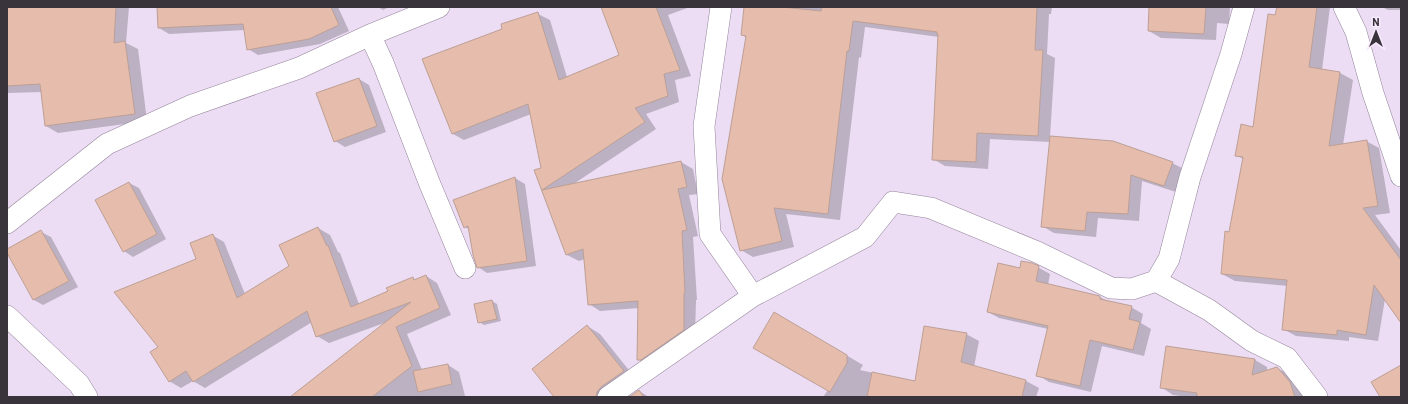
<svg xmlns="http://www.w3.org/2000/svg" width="1408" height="404" viewBox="0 0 1408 404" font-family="Barlow,sans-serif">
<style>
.shadow{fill:#0003}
.building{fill:#e6bcac;stroke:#bca096}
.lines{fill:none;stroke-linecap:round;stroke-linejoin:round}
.street-casing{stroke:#94859b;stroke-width:22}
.street{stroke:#fff;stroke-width:21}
</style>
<rect width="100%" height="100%" fill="#ecdcf4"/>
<path class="shadow" d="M 7,7 L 129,7 L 126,43 L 138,49 L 147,121 L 58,133 L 46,126 L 42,92 L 7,93 Z
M 158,7 L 338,7 L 349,31 L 320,44 L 258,55 L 248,49 L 245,30 L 169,34 L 159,28 Z
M 378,7 L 389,7 L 383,10 Z
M 602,7 L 690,7 L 668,15 L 691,76 L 675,80 L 679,102 L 646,114 L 656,129 L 572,185 L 681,162 L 693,169 L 698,194 L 689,195 L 698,236 L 693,237 L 697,300 L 696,300 L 695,336 L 649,366 L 638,359 L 639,308 L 600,311 L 589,304 L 585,259 L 579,261 L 567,255 L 535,171 L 542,169 L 531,114 L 464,140 L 453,134 L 504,29 L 538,14 L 550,20 L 567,77 L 620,56 Z
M 745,7 L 1052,7 L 1051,14 L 1049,14 L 1047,54 L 1055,58 L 1050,137 L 1172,163 L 1184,169 L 1176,192 L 1142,181 L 1139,221 L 1098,218 L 1096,237 L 1054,233 L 1042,226 L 1050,142 L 990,139 L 988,169 L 945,166 L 933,159 L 939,37 L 865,27 L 861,58 L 859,57 L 840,220 L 786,214 L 794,247 L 753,257 L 741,250 L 747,38 L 742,35 Z
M 1150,7 L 1230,7 L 1229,24 L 1217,23 L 1216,40 L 1161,38 L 1149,31 Z
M 1278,7 L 1330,7 L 1322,70 L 1340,73 L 1353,80 L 1343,145 L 1366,141 L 1379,148 L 1390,213 L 1375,215 L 1400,249 L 1401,248 L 1401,314 L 1385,299 L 1378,341 L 1349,337 L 1349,341 L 1296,336 L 1283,329 L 1288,286 L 1235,281 L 1222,274 L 1243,159 L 1236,155 L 1254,128 Z
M 1382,7 L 1401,7 L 1401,10 L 1388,10 Z
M 359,79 L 369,85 L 386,132 L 345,147 L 335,141 Z
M 515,178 L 525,184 L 536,266 L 487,273 L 478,267 L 470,230 L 465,227 Z
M 129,183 L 139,188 L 166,239 L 133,257 L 124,251 Z
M 318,228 L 330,235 L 338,252 L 340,253 L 359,304 L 389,292 L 412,278 L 417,280 L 426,276 L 437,283 L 451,315 L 407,334 L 422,370 L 448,365 L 459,372 L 465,396 L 494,396 L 496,397 L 293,397 L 387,322 L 329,343 L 317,336 L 312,322 L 205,388 L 193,381 L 181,388 L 169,381 L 159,347 L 197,260 L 212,235 L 224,242 L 245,294 L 290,266 Z
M 41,232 L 51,237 L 78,287 L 43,305 L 34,300 L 7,251 L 7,250 Z
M 1032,264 L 1050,274 L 1048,285 L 1100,297 L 1107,301 L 1131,307 L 1143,314 L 1141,323 L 1151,329 L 1144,356 L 1102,346 L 1091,392 L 1049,382 L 1038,375 L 1048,329 L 999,318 L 988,312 L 1020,269 Z
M 492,301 L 497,304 L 501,321 L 484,325 L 479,322 Z
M 774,313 L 863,365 L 860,370 L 915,382 L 966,334 L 979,341 L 974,367 L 1026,381 L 1039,388 L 1036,397 L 823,397 L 828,390 Z
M 587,326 L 600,334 L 636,379 L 612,397 L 556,397 Z
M 1255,360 L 1267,367 L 1267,371 L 1277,368 L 1292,376 L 1305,397 L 1189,397 L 1173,395 L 1161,387 Z
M 639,391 L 649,397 L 631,397 Z"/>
<path class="building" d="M 7,7 L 116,7 L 114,43 L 125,41 L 135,114 L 45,126 L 40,84 L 7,86 Z
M 157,7 L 331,7 L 339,25 L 309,39 L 247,50 L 243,24 L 158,28 Z
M 601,7 L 656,7 L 680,70 L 664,74 L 668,96 L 635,108 L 645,122 L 542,190 L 681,161 L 687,187 L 678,189 L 687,230 L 682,231 L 685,293 L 684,293 L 684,330 L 641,360 L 637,360 L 638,301 L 588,305 L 583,249 L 566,255 L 534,170 L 541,168 L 528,104 L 452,134 L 422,59 L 502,29 L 501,24 L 538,12 L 559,80 L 619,55 Z
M 744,7 L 782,7 L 821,11 L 822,7 L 1037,7 L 1035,50 L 1043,50 L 1038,136 L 977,133 L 976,162 L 932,160 L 938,34 L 937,34 L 937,32 L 853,21 L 849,51 L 847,51 L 828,214 L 774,208 L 782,241 L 740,251 L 722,179 L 746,36 L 741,35 Z
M 1149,7 L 1206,7 L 1204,34 L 1148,31 Z
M 1277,7 L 1317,7 L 1309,67 L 1340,72 L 1329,146 L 1367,140 L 1378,206 L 1363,208 L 1401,260 L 1401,323 L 1374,285 L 1366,335 L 1337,330 L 1337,335 L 1282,330 L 1287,280 L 1221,274 L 1225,231 L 1229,232 L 1243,157 L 1235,156 L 1241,124 L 1253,127 L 1268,14 L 1275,15 Z
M 359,78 L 377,126 L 334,142 L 316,93 Z
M 1050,136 L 1113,141 L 1173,162 L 1164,186 L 1131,175 L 1128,214 L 1087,212 L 1085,231 L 1041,227 Z
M 515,177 L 527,261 L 477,268 L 473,255 L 468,226 L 464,228 L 453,200 Z
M 129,182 L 157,234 L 123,252 L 95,200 Z
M 318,227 L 327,246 L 328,245 L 351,307 L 388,291 L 386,288 L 413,277 L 414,280 L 426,275 L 440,308 L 396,327 L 412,366 L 372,397 L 290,397 L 411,302 L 316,337 L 307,311 L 193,382 L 186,371 L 169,382 L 150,352 L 158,347 L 114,292 L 196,259 L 190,243 L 213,234 L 237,298 L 289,266 L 279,245 Z
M 41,230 L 69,281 L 33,300 L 7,253 L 7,249 Z
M 1021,261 L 1032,263 L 1039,266 L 1036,281 L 1100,296 L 1100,299 L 1132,306 L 1129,319 L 1140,322 L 1133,350 L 1090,340 L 1080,386 L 1036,376 L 1048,326 L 987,312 L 998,263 L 1020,268 Z
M 492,300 L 497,319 L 478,323 L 474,304 Z
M 774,312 L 847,355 L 847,363 L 830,392 L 753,348 Z
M 587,325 L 624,371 L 601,387 L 597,392 L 596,397 L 554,397 L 532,369 Z
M 924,326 L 967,333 L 961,362 L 1026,380 L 1022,397 L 867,397 L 872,372 L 915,381 Z
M 1166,346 L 1255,359 L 1252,375 L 1277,367 L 1290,382 L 1295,397 L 1197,397 L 1197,393 L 1160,388 Z
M 448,364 L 452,384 L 418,392 L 413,371 Z
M 1401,365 L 1401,397 L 1380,397 L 1371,382 Z
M 639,390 L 644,397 L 629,397 Z"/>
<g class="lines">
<g class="street-casing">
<path id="street" d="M 721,7 L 704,126 L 710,234 L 753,296 L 865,237 L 893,202 L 931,208 L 1037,252 L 1111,288 L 1132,289 L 1156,281 L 1169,259 L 1190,177 L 1231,54 L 1244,7
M 1344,7 L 1356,32 L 1373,93 L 1401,176
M 370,35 L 383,63 L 429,182 L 465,268
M 7,223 L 107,144 L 190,106 L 299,68 L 370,35 L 439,7
M 1156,281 L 1209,310 L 1252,341 L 1287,358 L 1317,397
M 7,316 L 79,384 L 87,397
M 608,397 L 753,296"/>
</g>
<use href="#street" class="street"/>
</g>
<rect width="1408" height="404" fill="none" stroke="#39333c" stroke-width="16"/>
<g transform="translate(1376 32)" stroke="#f8ebfe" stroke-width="3" paint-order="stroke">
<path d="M0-3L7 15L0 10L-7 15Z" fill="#39333c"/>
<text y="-6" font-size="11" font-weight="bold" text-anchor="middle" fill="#39333c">N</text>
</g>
</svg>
